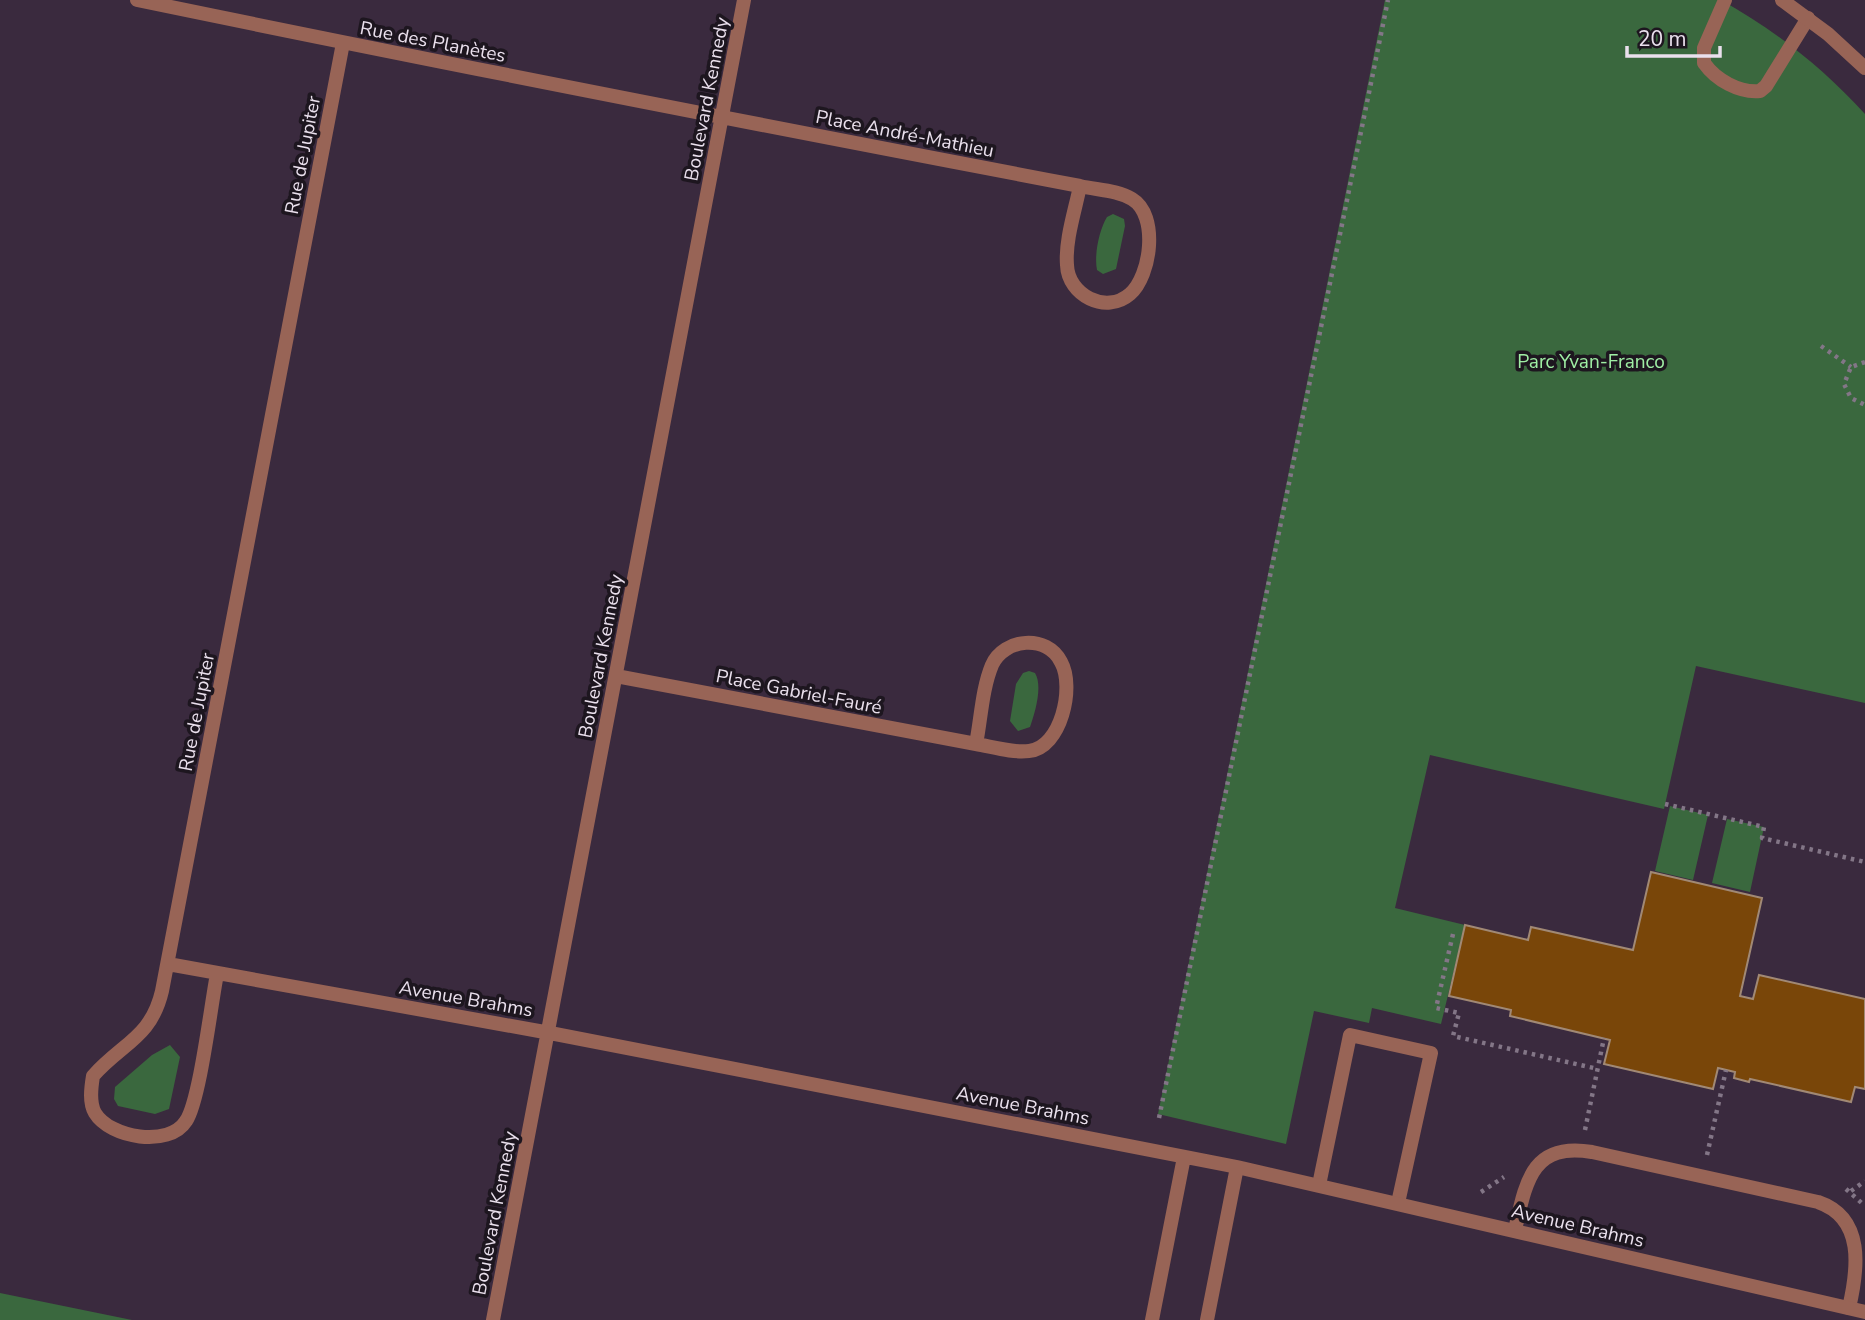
<svg xmlns="http://www.w3.org/2000/svg" width="1865" height="1320" viewBox="0 0 1865 1320" font-family="'Nunito Sans',sans-serif">
<style>
.green{fill:#3a683e}
.building{fill:#794609;stroke:#a18975;stroke-width:2}
.lines{fill:none;stroke-linecap:round;stroke-linejoin:round}
.path{stroke:#837687;stroke-width:4.5;stroke-dasharray:3.5 5;stroke-linecap:butt}
.lane{stroke:#986456;stroke-width:14}
.street{stroke:#986456;stroke-width:14}
.labels{text-anchor:middle;stroke-width:7;stroke-linejoin:round;paint-order:stroke}
.street-label{font-size:19px;fill:#eae0ed;stroke:#1d161f}
.park-label{font-size:19px;fill:#9feea4;stroke:#1d161f}
</style>
<rect width="100%" height="100%" fill="#3a2a3e"/>
<path class="green" d="M 1385,0 L 1721,0 C 1776,31 1822,67 1865,114 L 1865,703 L 1696,666 L 1664,809 L 1430,755 L 1395,908 L 1465,925 L 1441,1024 L 1372,1008 L 1369,1023 L 1314,1011 L 1286,1144 L 1158,1114 Z
M 1113,214 L 1124,219 L 1125,226 L 1116,269 L 1103,274 L 1097,270 C 1094,255 1099,230 1107,217 Z
M 1029,671 L 1035,673 C 1043,686 1035,713 1030,727 L 1018,731 L 1010,721 L 1016,684 L 1023,673 Z
M 1670,806 L 1708,815 L 1693,880 L 1655,871 Z
M 1727,819 L 1764,827 L 1750,892 L 1712,883 Z
M 170,1045 L 180,1057 L 169,1109 L 155,1114 L 118,1106 L 114,1099 L 115,1087 L 152,1055 Z
M 0,1293 L 132,1320 L 0,1320 Z"/>
<path class="building" d="M 1651,872 L 1762,898 L 1740,996 L 1753,999 L 1759,975 L 1865,999 L 1865,1089 L 1855,1087 L 1851,1102 L 1750,1079 L 1749,1082 L 1734,1078 L 1735,1072 L 1718,1068 L 1713,1089 L 1604,1064 L 1610,1040 L 1510,1016 L 1511,1010 L 1449,996 L 1465,925 L 1528,940 L 1531,927 L 1633,950 Z"/>
<g class="lines">
<path class="path" d="M 1821,346 L 1851,367
M 1865,362 L 1851,367 L 1844,384 L 1851,398 L 1865,405
M 1665,804 L 1764,827 L 1762,838 L 1865,862
M 1453,934 L 1436,1008 L 1459,1013 L 1453,1036 L 1598,1069
M 1159,1118 L 1388,0
M 1585,1130 L 1604,1038
M 1707,1155 L 1726,1070
M 1846,1189 L 1865,1206
M 1851,1191 L 1865,1181
M 1481,1192 L 1504,1177"/>
<path class="lane" d="M 1725,0 L 1704,48 L 1704,63 C 1716,80 1739,93 1760,91 L 1766,86 L 1808,18
M 1319,1185 L 1350,1035 L 1431,1053 L 1398,1203
M 1515,1230 C 1526,1181 1532,1142 1592,1152 L 1818,1202 C 1865,1218 1858,1269 1849,1308"/>
<path class="street" d="M 137,0 C 451,65 765,126 1080,186 C 1097,190 1117,190 1132,199 C 1159,215 1151,276 1130,294 C 1106,315 1068,295 1067,265 C 1065,240 1075,211 1080,186
M 1782,0 L 1828,34 L 1865,68
M 616,676 L 976,744 C 993,747 1012,753 1029,751 C 1061,748 1075,687 1061,662 C 1047,634 1004,638 992,665 C 982,689 981,719 976,744
M 168,964 L 550,1033 L 1237,1167 L 1865,1312
M 217,974 C 211,1004 200,1100 186,1121 C 169,1148 110,1138 95,1113 C 89,1103 91,1088 93,1076 C 122,1043 151,1038 162,991 L 343,43
M 493,1320 L 744,0
M 1152,1320 L 1184,1157
M 1207,1320 L 1237,1167"/>
</g>
<g class="labels">
<g class="street-label">
<text transform="translate(433 41) rotate(11)" y="7">Rue des Planètes</text>
<text transform="translate(706 99) rotate(-79)" y="7">Boulevard Kennedy</text>
<text transform="translate(905 133) rotate(11)" y="7">Place André-Mathieu</text>
<text transform="translate(302 155) rotate(-79)" y="7">Rue de Jupiter</text>
<text transform="translate(600 656) rotate(-79)" y="7">Boulevard Kennedy</text>
<text transform="translate(799 691) rotate(11)" y="7">Place Gabriel-Fauré</text>
<text transform="translate(196 712) rotate(-79)" y="7">Rue de Jupiter</text>
<text transform="translate(466 998) rotate(10)" y="7">Avenue Brahms</text>
<text transform="translate(1023 1105) rotate(11)" y="7">Avenue Brahms</text>
<text transform="translate(494 1213) rotate(-79)" y="7">Boulevard Kennedy</text>
<text transform="translate(1578 1225) rotate(13)" y="7">Avenue Brahms</text>
</g>
<g class="park-label">
<text x="1591" y="368">Parc Yvan-Franco</text>
</g>
</g>
<path d="M1627 46v10h93v-10" fill="none" stroke="#eae0ed" stroke-width="3.5"/>
<text x="1638" y="46" font-size="21" fill="#eae0ed" stroke="#1d161f" stroke-width="5" paint-order="stroke">20 m</text>
</svg>
